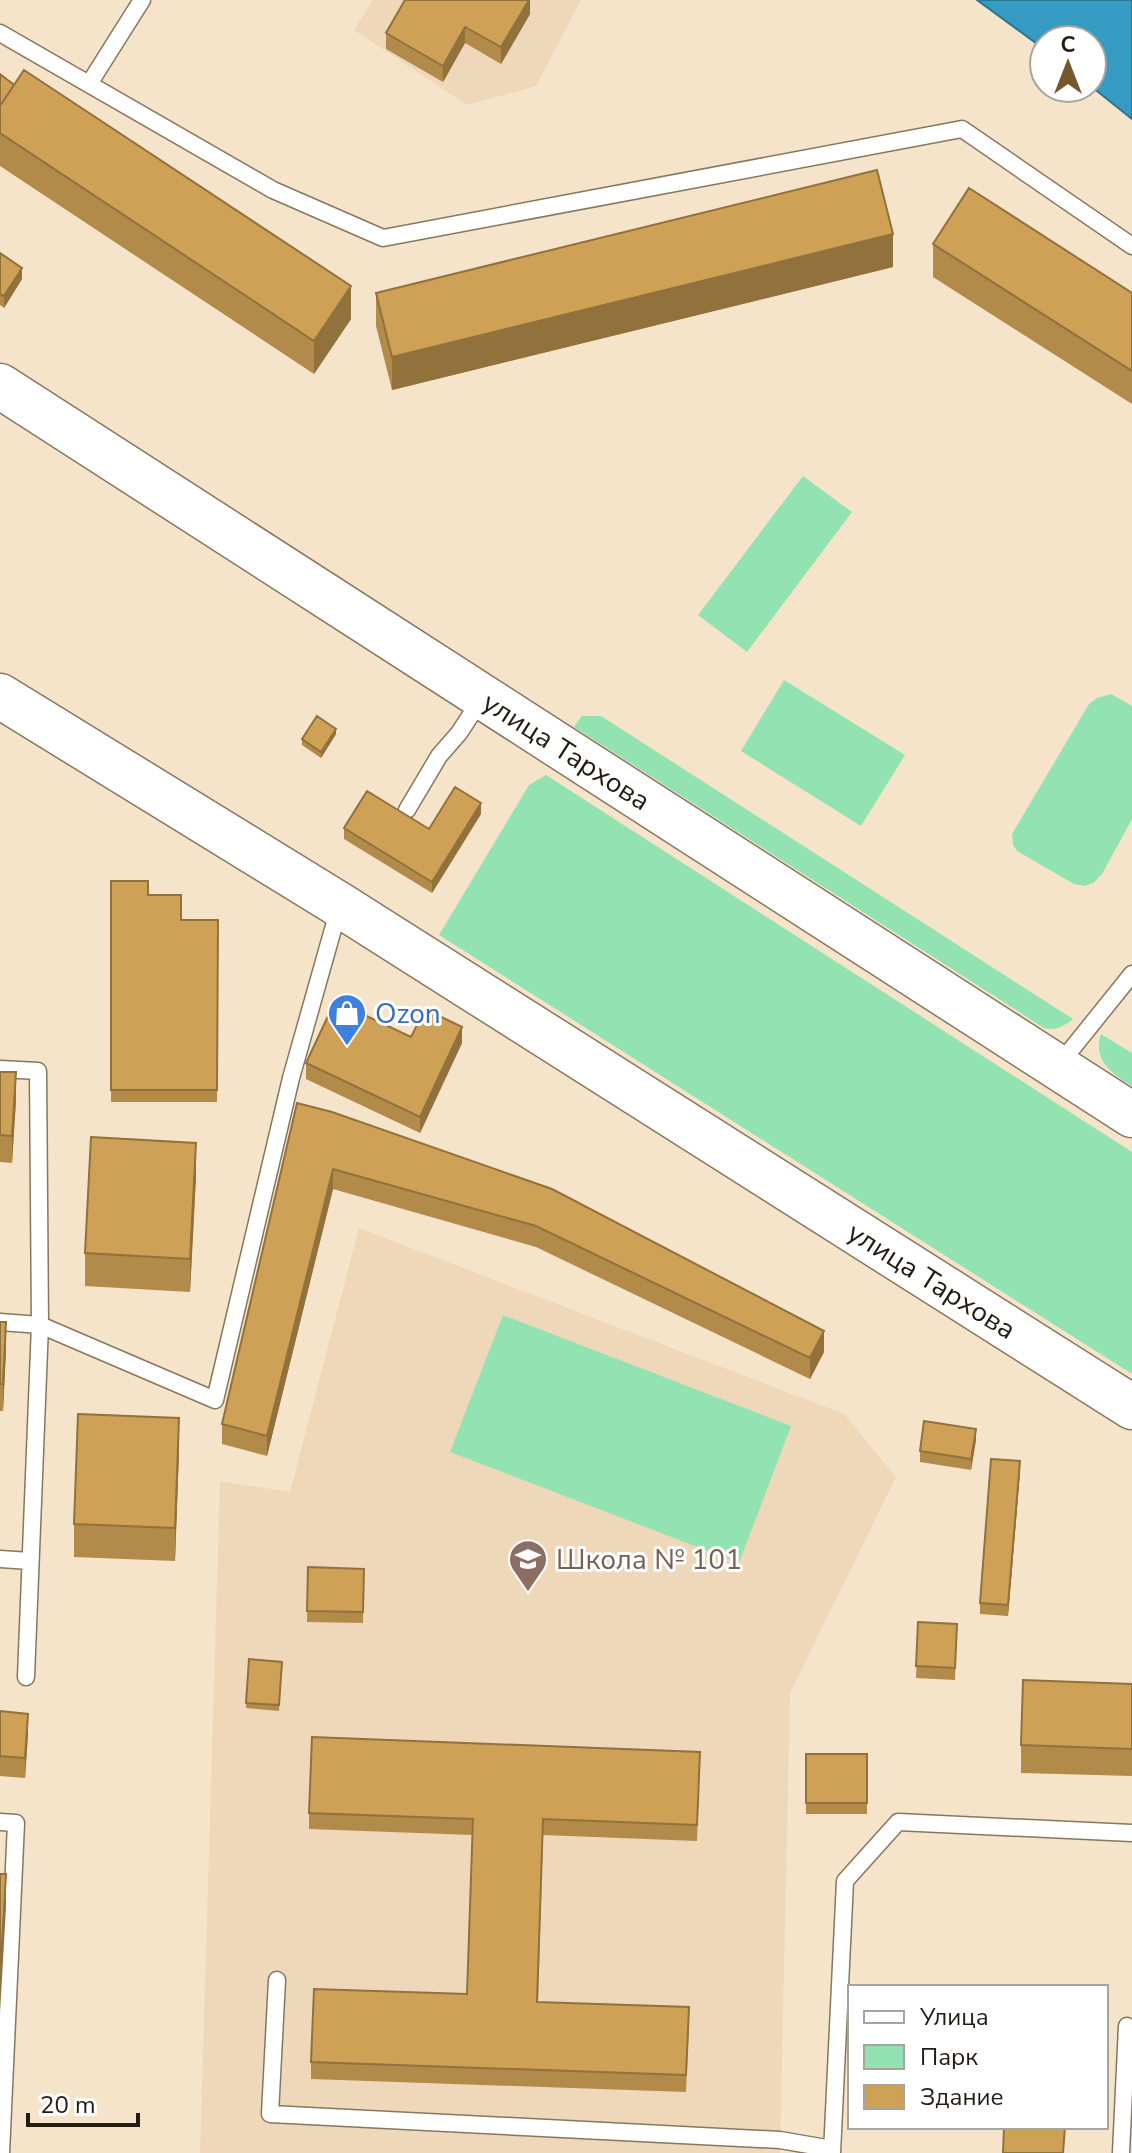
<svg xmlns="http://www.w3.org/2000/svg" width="1132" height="2153" viewBox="0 0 1132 2153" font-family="'Nunito Sans',sans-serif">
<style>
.built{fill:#eed8b9}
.green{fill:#93e3b2}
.water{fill:#359bc2;stroke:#2f758d;stroke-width:2}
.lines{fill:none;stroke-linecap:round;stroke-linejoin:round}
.service-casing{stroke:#86775f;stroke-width:19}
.secondary-casing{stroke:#86775f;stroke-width:47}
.service{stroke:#fff;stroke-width:16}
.secondary{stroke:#fff;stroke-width:44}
.wall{fill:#b28a4a}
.shaded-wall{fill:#91713c}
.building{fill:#cfa156;stroke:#91713c;stroke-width:2}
.labels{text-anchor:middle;stroke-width:6;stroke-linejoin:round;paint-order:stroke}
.street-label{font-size:28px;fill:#221c12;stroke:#fff}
.shop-label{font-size:28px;fill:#366cbe;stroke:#fff;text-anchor:start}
.education-label{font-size:28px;fill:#785e54;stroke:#fff;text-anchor:start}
</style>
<rect width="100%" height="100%" fill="#f5e4ca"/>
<path class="built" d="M 373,0 L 581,0 L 536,86 L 467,105 L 354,30 Z
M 359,1228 L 844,1414 L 896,1477 L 790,1693 L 780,2153 L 200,2153 L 220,1481 L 290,1492 Z"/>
<path class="green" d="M 803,476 L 852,512 L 747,652 L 698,615 Z
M 784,680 L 905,755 L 861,826 L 741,751 Z
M 1111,694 L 1132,706 L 1132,819 L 1102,874 L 1093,883 L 1084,886 L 1074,884 L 1017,851 L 1013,845 L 1012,834 L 1089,704 L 1097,698 Z
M 582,716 L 601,716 L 1073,1019 C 1064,1026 1056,1031 1044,1028 L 574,727 Z
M 546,775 L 1132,1152 L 1132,1374 L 439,935 L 529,785 Z
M 1101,1034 L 1132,1053 L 1132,1086 C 1112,1074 1092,1060 1101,1034 Z
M 503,1315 L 791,1426 L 739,1563 L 450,1452 Z"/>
<path class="water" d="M 977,0 L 1132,0 L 1132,119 L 1092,87 L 1092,40 L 1044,40 L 1044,49 Z"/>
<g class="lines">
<g class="service-casing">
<path id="service" d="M 0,33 L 273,190 L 383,238 L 962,129 L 1132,246
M 89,84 L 142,0
M 407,810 L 439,756 L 459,733 L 482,698
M 1058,1066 L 1132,974
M 0,1069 L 38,1071 L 40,1325 L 26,1677
M 0,1322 L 40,1325 L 215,1400 L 291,1078 L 339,908
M 0,1559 L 30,1561
M 0,1822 L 16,1823 L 1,2153
M 277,1980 L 270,2114 L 780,2140 L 832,2149
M 832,2153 L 845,1881 L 898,1822 L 1132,1833
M 1121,2153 L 1127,2026"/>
</g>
<g class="secondary-casing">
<g id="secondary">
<path id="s1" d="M 0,386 L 1132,1115"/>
<path id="s2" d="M 0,696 L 340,905 L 1132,1407"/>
</g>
</g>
<use href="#service" class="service"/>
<use href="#secondary" class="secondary"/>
</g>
<path class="wall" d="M 530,0 L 530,14 L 501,64 L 465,43 L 443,82 L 386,49 L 386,33 Z
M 0,74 L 351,319 L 314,374 L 0,166 Z
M 933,244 L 1132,293 L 1132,404 L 933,277 Z
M 0,253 L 22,279 L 4,308 L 0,305 Z
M 893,267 L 392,390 L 376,326 L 376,293 Z
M 336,734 L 321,758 L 302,745 L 302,739 Z
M 481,814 L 432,893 L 344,839 L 344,828 L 429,829 Z
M 111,881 L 148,895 L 181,920 L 218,920 L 217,1102 L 111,1102 Z
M 411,1037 L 462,1043 L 420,1133 L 306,1079 L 306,1063 Z
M 0,1072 L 16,1100 L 12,1163 L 0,1162 Z
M 297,1103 L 824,1352 L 810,1379 L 536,1247 L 333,1189 L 267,1456 L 222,1444 L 222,1424 Z
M 196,1176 L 190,1292 L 85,1286 L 85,1253 Z
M 0,1322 L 6,1350 L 3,1411 L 0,1411 Z
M 976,1440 L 971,1470 L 920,1462 L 920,1451 Z
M 179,1451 L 175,1561 L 74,1557 L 74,1524 Z
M 1020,1472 L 1008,1616 L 980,1614 L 980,1603 Z
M 308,1567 L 364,1569 L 363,1623 L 307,1622 Z
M 918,1622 L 957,1624 L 955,1680 L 916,1678 Z
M 249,1659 L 282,1662 L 279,1711 L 246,1708 Z
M 1132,1684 L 1132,1776 L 1021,1773 L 1021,1745 Z
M 0,1711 L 28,1734 L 25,1778 L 0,1776 Z
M 700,1752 L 697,1841 L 543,1835 L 538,2002 L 689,2023 L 686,2092 L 311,2079 L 311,2062 L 467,1994 L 473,1835 L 309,1829 L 309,1813 Z
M 806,1754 L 867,1754 L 867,1814 L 806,1814 Z"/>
<path class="shaded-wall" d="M 529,0 L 530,0 L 530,14 L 501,64 L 501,47 Z
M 465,27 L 465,43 L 443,82 L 443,66 Z
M 893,234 L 893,267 L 392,390 L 392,357 Z
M 22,268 L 22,279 L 4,308 L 4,296 Z
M 351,286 L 351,319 L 314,374 L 314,341 Z
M 336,729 L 336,734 L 321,758 L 321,752 Z
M 481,803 L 481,814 L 432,893 L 432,882 Z
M 462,1027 L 462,1043 L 420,1133 L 420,1117 Z
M 16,1072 L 16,1100 L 12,1163 L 12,1136 Z
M 196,1143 L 196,1176 L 190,1292 L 190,1259 Z
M 333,1169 L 333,1189 L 267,1456 L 267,1436 Z
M 6,1322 L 6,1350 L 3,1411 L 3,1384 Z
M 824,1331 L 824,1352 L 810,1379 L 810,1358 Z
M 179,1418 L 179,1451 L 175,1561 L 175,1528 Z
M 976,1429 L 976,1440 L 971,1470 L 971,1459 Z
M 1020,1461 L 1020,1472 L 1008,1616 L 1008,1605 Z
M 28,1714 L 28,1734 L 25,1778 L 25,1758 Z
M 6,1874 L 6,1907 L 0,2013 L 0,1980 Z"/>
<path class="building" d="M 405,0 L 529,0 L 501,47 L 465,27 L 443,66 L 386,33 Z
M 24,70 L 351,286 L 314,341 L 0,133 L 0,106 Z
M 0,74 L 14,85 L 0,106 Z
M 877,170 L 893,234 L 392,357 L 376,293 Z
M 969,188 L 1132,293 L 1132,371 L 933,244 Z
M 0,253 L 22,268 L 4,296 L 0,294 Z
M 317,716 L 336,729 L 321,752 L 302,739 Z
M 455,787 L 481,803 L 432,882 L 344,828 L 367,791 L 429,829 Z
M 111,881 L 148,881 L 148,895 L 181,895 L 181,920 L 218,920 L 217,1090 L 111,1090 Z
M 335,1001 L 411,1037 L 425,1009 L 462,1027 L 420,1117 L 306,1063 Z
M 0,1072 L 16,1072 L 12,1136 L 0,1135 Z
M 297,1103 L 332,1112 L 552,1189 L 824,1331 L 810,1358 L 536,1226 L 333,1169 L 267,1436 L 222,1424 Z
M 91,1137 L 196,1143 L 190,1259 L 85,1253 Z
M 0,1322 L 6,1322 L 3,1384 L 0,1384 Z
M 78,1414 L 179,1418 L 175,1528 L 74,1524 Z
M 924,1421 L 976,1429 L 971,1459 L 920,1451 Z
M 991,1459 L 1020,1461 L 1008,1605 L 980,1603 Z
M 308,1567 L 364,1569 L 363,1612 L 307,1611 Z
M 918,1622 L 957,1624 L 955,1668 L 916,1666 Z
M 249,1659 L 282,1662 L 279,1705 L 246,1703 Z
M 1023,1680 L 1132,1684 L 1132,1749 L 1021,1745 Z
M 0,1711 L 28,1714 L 25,1758 L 0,1756 Z
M 312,1737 L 700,1752 L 697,1825 L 543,1819 L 537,2002 L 689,2007 L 686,2075 L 311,2062 L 314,1989 L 467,1994 L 473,1819 L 309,1813 Z
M 806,1754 L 867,1754 L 867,1803 L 806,1803 Z
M 0,1874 L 6,1874 L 0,1980 Z
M 1004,2127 L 1065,2127 L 1063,2153 L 1003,2153 Z"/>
<defs>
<g id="shop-pin" transform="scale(2)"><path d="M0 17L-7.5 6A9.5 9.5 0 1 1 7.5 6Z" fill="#3f7fe0" stroke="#fff"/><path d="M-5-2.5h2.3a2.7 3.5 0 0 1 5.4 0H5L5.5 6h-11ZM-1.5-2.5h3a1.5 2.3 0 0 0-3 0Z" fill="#fff"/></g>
<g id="school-pin" transform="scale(2)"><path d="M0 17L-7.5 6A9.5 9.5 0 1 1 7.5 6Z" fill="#8d6e63" stroke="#fff"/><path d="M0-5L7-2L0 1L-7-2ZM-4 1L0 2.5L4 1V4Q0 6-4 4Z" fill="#fff"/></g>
</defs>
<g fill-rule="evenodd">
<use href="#shop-pin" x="347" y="1013"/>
<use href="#school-pin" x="528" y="1559"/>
</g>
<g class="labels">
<g class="street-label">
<text dy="10" stroke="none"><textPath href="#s1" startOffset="674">улица Тархова</textPath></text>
<text dy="10" stroke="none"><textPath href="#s2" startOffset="1100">улица Тархова</textPath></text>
</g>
<g class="shop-label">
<text x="375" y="1023">Ozon</text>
</g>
<g class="education-label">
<text x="556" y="1569">Школа № 101</text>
</g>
</g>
<rect x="848" y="1985" width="260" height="144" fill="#ffffff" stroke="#a7a4a0" stroke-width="2"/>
<rect x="864" y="2011" width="40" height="12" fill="#ffffff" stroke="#a7a4a0" stroke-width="2"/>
<text x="920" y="2025" font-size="24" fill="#221c12">Улица</text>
<rect x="864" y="2045" width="40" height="24" fill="#93e3b2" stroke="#a7a4a0" stroke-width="2"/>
<text x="920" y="2065" font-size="24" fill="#221c12">Парк</text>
<rect x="864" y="2085" width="40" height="24" fill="#cfa156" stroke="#a7a4a0" stroke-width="2"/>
<text x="920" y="2105" font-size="24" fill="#221c12">Здание</text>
<g transform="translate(1068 64)"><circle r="38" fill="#ffffff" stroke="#a7a4a0" stroke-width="2"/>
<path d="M0-6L14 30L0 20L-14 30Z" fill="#76562c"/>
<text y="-12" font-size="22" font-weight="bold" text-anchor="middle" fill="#221c12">С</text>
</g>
<path d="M28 2113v12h110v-12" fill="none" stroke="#221c12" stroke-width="4"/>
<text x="40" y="2113" font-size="24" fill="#221c12" stroke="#ffffff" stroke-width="6" paint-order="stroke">20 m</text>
</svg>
